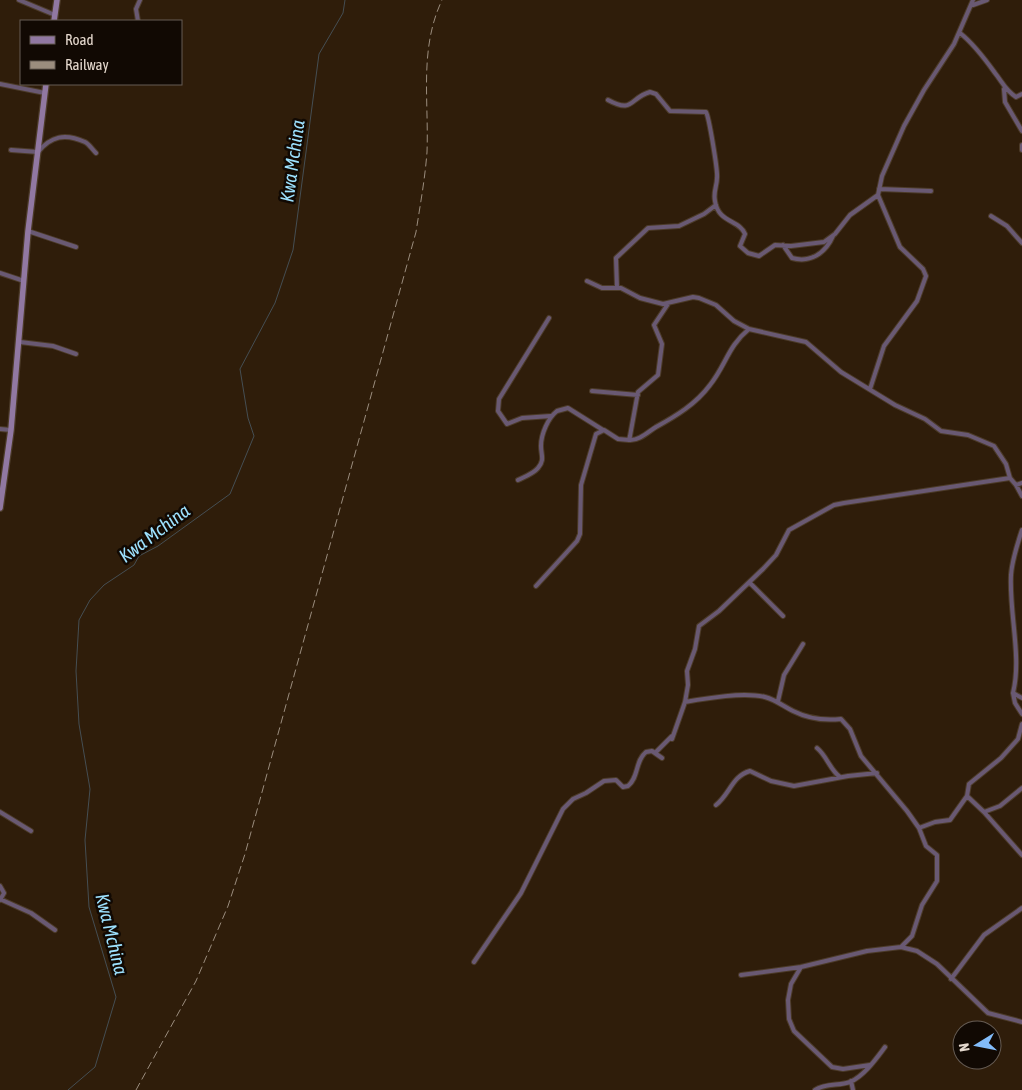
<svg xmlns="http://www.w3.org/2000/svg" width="1022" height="1090" viewBox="0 0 1022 1090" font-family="'Asap Condensed',sans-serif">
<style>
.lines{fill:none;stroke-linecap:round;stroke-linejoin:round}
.stream{stroke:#454e53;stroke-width:1}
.street-casing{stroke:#4c3b29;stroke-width:6}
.secondary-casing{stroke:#4c3b29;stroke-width:8}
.street{stroke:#695973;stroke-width:4}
.secondary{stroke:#9178a2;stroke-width:5.5}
.rail{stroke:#9b8d7e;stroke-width:1;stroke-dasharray:8 4;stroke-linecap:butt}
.labels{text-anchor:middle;stroke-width:5;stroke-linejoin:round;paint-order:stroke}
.water-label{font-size:19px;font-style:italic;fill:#9de1fe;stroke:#110903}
</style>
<rect width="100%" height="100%" fill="#2f1d0a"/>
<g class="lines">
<path class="stream" d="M 68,1090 L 95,1067 L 116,997 L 89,907 L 85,840 L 90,789 L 79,724 L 76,671 L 79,620 L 90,600 L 104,585 L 134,565 L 139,556 L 158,546 L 230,494 L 254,436 L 248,418 L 240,369 L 275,303 L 293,250 L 319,54 L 343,13 L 345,0"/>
<g class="street-casing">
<path id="street" d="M 19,0 L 55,15
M 973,5 L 987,0
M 138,21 L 136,9 L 140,0
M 960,33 C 974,44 985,59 995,73 C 1003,83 1005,90 1016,97 L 1022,94
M 0,84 L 45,93
M 1004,89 L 1005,102 L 1022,131
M 608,100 C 634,114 629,98 650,92 L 656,94 L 670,111 L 706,112 C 709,117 718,171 717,178 C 717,186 713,192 715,201 C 718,223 740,220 745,234 L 740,246 L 748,253 L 759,256 L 775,245 L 791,246 L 824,242 L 835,234 L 850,215 L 878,195
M 1022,145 L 1022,150
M 11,150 L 38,152 C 51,136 65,133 85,142 C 89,144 92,149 96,153
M 879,189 L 931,191
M 991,216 L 1007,226 L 1022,243
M 28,231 L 76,247
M 783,245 L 792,258 C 810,263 825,254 833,236
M 0,273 L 24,281
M 587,281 L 602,288 L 621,288 L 640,298 L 663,304 L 693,297 L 699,298 L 716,305 L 734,321 L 749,329 L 806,342 L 841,372 L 895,405 L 925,419 L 941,431 L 968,435 L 994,446 L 1006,464 L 1010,478 L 1016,485 L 1022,483
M 617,288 L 616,258 L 648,228 L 679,226 L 704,214 L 716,205
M 549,318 L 499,399 L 498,411 L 507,424 L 522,418 L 551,416
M 20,342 L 53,346 L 76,354
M 870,389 L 884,346 L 917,301 L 926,276 L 923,269 L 900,247 L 878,195 L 882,176 L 904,126 L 924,90 L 954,44 L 973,0
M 592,391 L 638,395
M 0,429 L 11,430
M 629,440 C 639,441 648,432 656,427 C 676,416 696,404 710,385 C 726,365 728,346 749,329
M 518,480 C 524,477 533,474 538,468 C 545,460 541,455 541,446 C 541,434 548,418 557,411 L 568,408 L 603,430
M 1016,485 L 1022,496
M 1022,530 C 1017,545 1012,560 1011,575 C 1009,613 1022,657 1013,693 L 1015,703 L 1022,714
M 750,583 L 783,616
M 536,586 L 577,541 L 580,534 L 581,485 L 596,434 L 604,430 L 618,439 L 629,440 L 630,436 L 638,392 L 658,375 L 662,344 L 654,325 L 668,304
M 1013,693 L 1022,698
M 778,701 L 784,675 L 803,644
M 685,702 L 688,685 L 687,671 L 695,649 L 699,626 L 719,611 L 763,569 L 776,555 L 789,530 L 834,505 L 844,503 L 1010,478
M 672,739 L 685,702 C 708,698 743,692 765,697 C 776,700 783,706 793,711 C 809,719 823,721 841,719 L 850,729 L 861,756 L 907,811 L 919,828 L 926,846 L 937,855 L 937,881 L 922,905 L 912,936 L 901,947
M 817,748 C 827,756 830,770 840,777
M 655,753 L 672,736
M 967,796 L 969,784 L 1001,758 L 1018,739 L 1022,724
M 716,805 C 730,794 732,776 750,771 L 771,781 L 794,786 L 848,776 L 877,773
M 0,812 L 31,831
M 984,812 L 1022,855
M 919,828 L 935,822 L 950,820 L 967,796 L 984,812 L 1000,806 L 1022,788
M 0,886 L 4,893 L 0,900
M 0,899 L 31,913 L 55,930
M 474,962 L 521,893 L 563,809 L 573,799 L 586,793 L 604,781 L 616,780 L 623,787 L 628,786 C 639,777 635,761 646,752 L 652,751 L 662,758
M 801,967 L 791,984 L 788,1000 L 789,1019 L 794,1031 L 832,1067 L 843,1069 L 870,1065
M 741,975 L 801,967 L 867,951 L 901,947 L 917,951 L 937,964 L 988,1013 L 1022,1022
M 951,979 L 984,935 L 1022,908
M 851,1081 L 853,1090
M 815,1090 C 826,1083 839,1086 850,1082 C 864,1076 876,1059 885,1047"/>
</g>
<g class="secondary-casing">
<path id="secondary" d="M 54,21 L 57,0
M 0,508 L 11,430 L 28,231 L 46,84"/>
</g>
<use href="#street" class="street"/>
<use href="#secondary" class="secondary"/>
<path class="rail" d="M 136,1090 L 196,981 L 228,906 L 245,854 L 416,232 C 420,206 425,179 427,152 C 429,100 419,49 442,0"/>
</g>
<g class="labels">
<g class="water-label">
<text transform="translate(292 161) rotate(-82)" y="7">Kwa Mchina</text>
<text transform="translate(154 533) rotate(-37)" y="7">Kwa Mchina</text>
<text transform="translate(112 934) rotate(76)" y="7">Kwa Mchina</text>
</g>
</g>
<rect x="20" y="20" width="162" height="65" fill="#110903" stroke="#665c54"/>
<rect x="30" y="36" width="25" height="8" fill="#9178a2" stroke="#665c54"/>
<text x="65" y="45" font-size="15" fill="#e5d9ce">Road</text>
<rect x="30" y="61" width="25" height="8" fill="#9b8d7e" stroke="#665c54"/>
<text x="65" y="70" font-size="15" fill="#e5d9ce">Railway</text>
<g transform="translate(977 1045) rotate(260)"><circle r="24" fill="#110903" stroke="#665c54"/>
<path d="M0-4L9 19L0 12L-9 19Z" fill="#82bcfa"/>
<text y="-8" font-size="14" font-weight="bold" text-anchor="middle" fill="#e5d9ce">N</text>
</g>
</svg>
